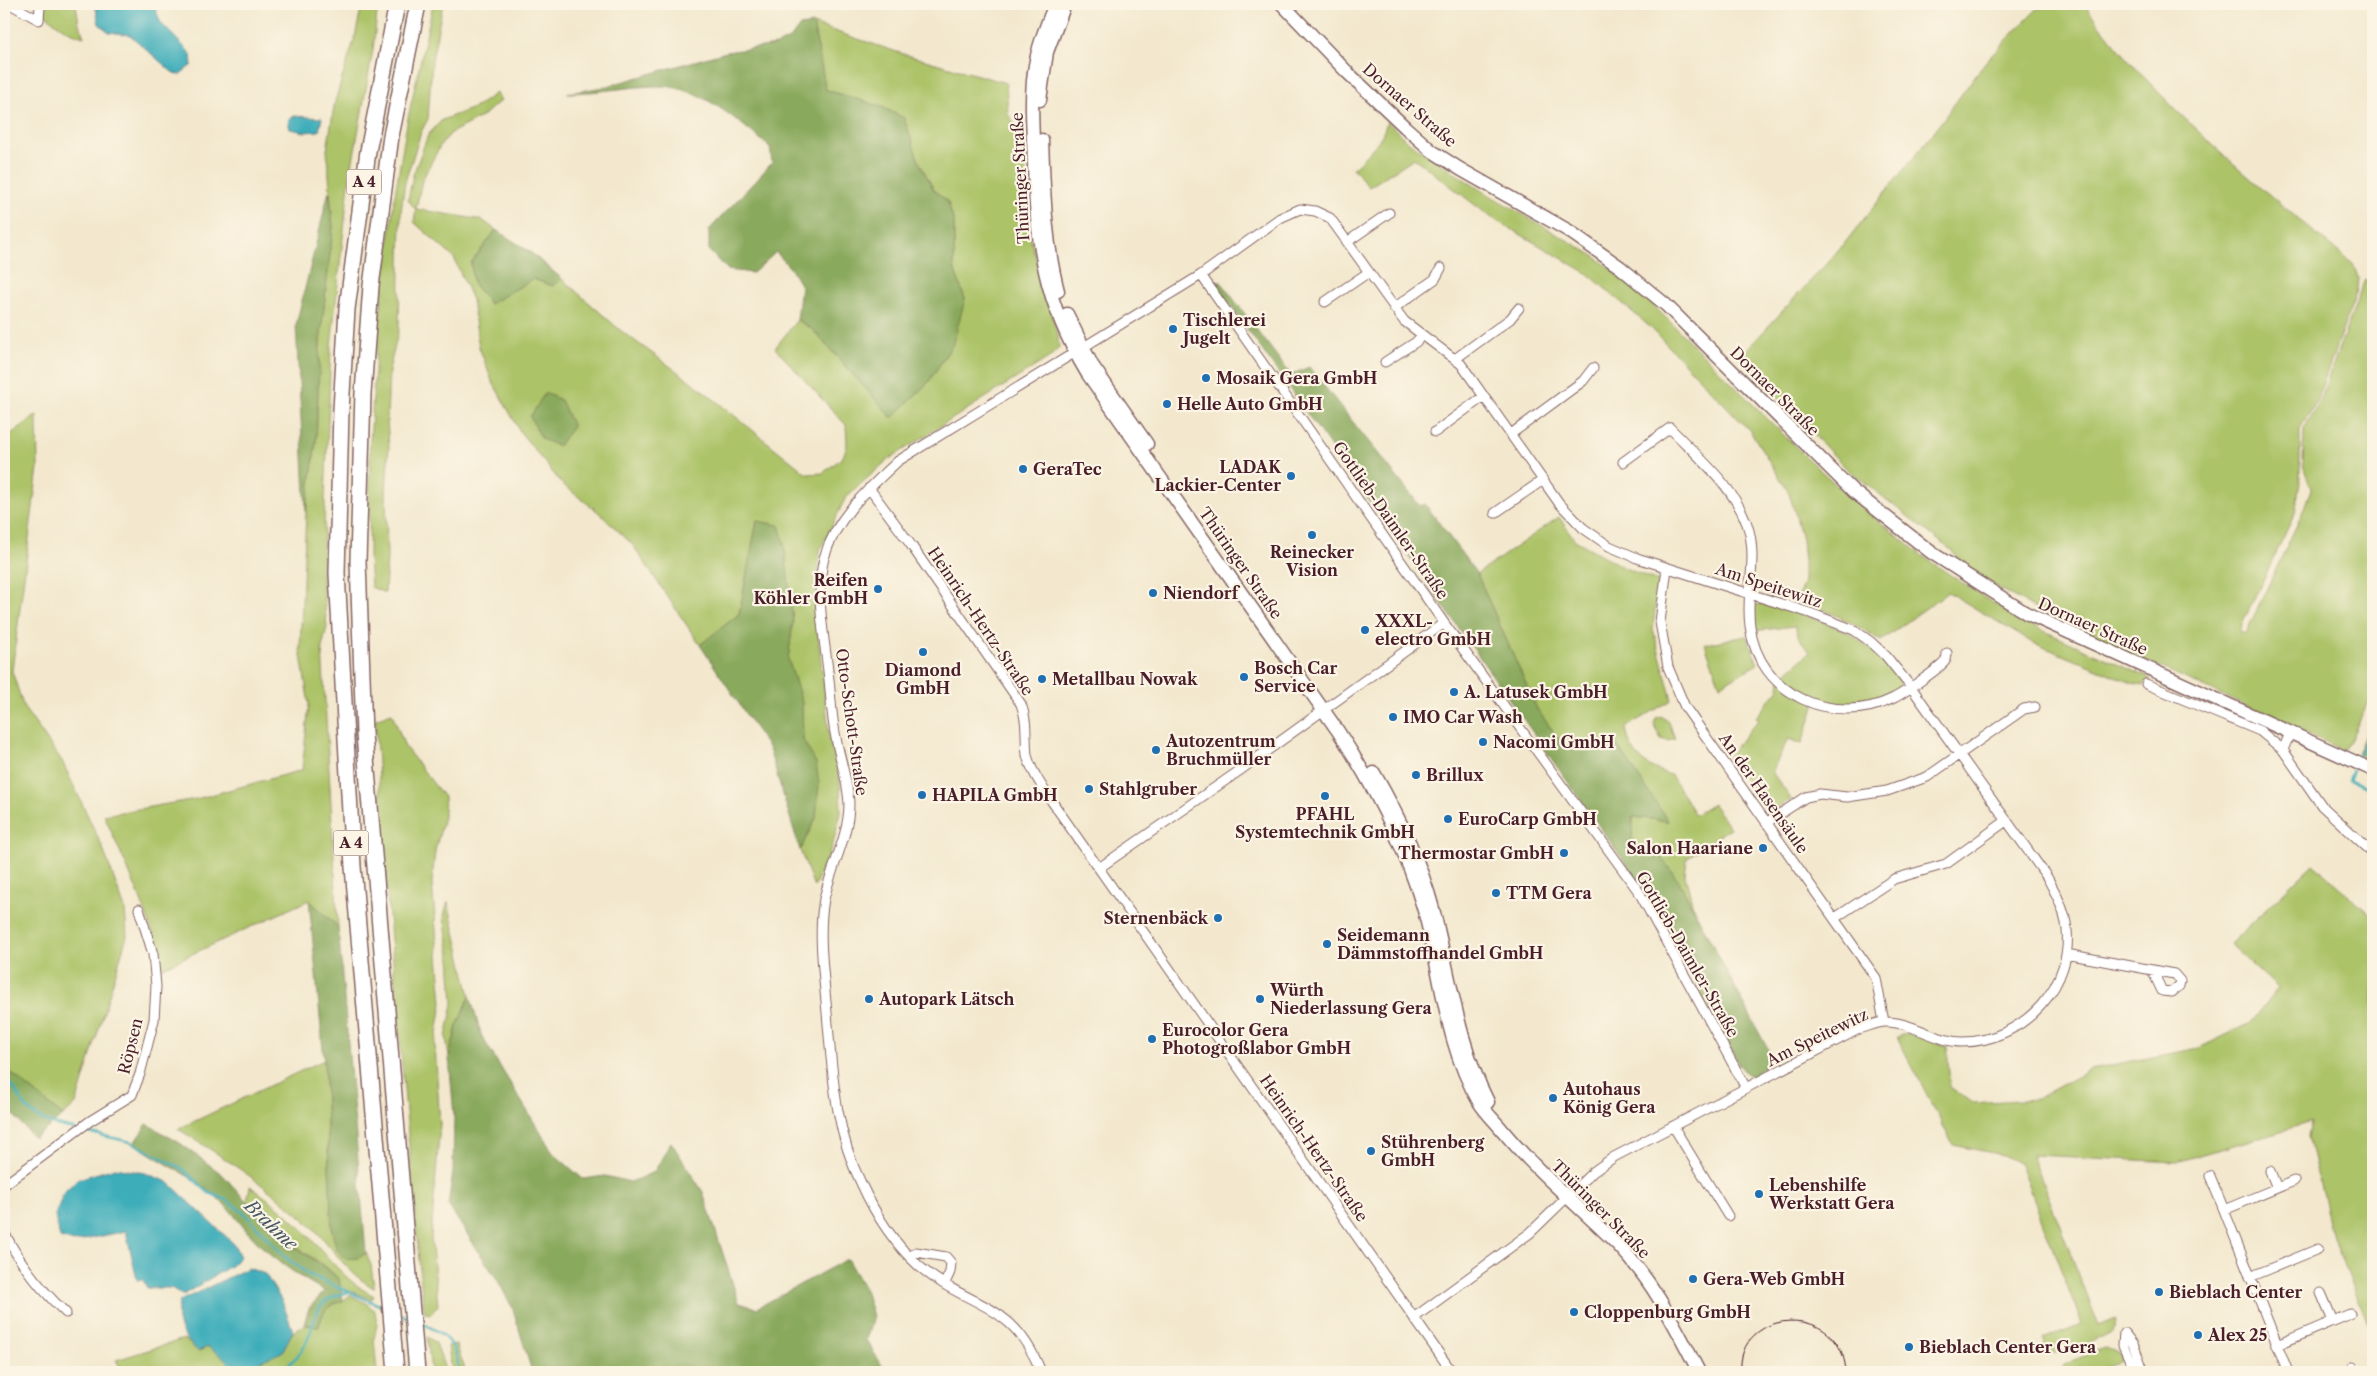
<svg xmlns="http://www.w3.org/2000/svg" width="2377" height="1376" viewBox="0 0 2377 1376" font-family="'Libre Caslon Text',serif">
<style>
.green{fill:#acc368;stroke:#7b714a}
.forest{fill:#89a95c;stroke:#6a6444}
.water{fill:#3eadba;stroke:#446672}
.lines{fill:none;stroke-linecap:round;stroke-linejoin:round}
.stream{stroke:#3eadba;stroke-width:2.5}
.minor-casing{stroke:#856564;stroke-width:11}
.secondary-casing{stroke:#856564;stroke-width:15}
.motorway-casing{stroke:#856564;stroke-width:18}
.minor{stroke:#fff;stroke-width:9}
.secondary{stroke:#fff;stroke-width:12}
.motorway{stroke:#fff;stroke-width:15}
.tram{stroke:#4a1f2b;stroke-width:1}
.poi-dot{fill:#1f6fb2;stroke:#fcf5e5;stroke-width:2}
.labels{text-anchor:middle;stroke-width:4.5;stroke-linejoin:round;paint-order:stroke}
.shield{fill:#fcf5e5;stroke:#7f5f63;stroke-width:1}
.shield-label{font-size:15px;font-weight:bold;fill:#4a1f2b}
.street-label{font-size:16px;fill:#4a1f2b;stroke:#fcf5e5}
.poi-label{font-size:16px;font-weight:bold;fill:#4a1f2b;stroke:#fcf5e5;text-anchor:start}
.water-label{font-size:18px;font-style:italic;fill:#455864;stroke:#fcf5e5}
</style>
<rect width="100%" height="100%" fill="#fcf5e5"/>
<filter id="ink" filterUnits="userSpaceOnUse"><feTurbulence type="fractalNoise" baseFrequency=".02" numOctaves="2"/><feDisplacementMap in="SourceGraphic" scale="10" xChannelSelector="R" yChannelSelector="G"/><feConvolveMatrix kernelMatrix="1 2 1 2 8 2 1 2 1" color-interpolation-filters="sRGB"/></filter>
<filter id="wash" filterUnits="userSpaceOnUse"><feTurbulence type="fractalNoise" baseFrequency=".0096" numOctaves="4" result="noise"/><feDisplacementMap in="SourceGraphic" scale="20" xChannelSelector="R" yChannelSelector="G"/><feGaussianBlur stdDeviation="1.12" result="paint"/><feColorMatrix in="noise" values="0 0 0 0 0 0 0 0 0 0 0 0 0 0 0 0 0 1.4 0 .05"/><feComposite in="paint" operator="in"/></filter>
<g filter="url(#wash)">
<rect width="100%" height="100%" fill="#f3e8ce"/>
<path class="green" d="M 46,4 L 76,4 L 79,24 L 84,37 C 68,33 57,25 45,14 Z
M 362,4 L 378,4 L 373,50 L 349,183 L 331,346 L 322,581 L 327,627 L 322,648 L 338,927 L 309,900 L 162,968 C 151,915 125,864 104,815 L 196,799 L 302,770 L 309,705 L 300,649 L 306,512 L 316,441 L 320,342 L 333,227 L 327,150 L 335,101 L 355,37 Z
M 433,4 L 443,4 L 432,60 L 428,119 L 421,132 L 405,182 L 401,212 L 399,329 L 389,370 L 387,421 L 389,446 L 386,493 L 387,558 L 385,593 L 371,587 L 369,557 L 370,443 L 377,340 L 394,200 L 408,118 Z
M 2042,4 L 2084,4 C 2156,104 2258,186 2353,264 L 2358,277 L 2357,291 L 2316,402 L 2300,429 L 2300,482 L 2295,513 L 2239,631 L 2246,633 L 2301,516 L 2311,489 L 2303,465 L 2304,429 L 2319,402 L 2365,279 L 2373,286 L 2373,691 L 2350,741 L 2343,750 L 2061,622 L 2001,590 L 1963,565 L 1951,550 L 1846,468 L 1739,358 L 1839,250 L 1930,137 L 1986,61 Z
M 813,24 L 900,53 L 1006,83 L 1008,114 L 1025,140 L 1026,223 L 1058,336 L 1059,348 L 1050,357 L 889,459 L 846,497 L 820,550 L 815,608 L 830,741 L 840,780 L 841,813 L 832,847 L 814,887 L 800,850 L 816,818 L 816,763 L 803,740 L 802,703 L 788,659 L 793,622 L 784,542 L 757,521 L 739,614 L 700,645 L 632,544 L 597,511 L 562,484 L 521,433 L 492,381 L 479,347 L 472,300 L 454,258 L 414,222 L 416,210 L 408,200 L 413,175 L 428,135 L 442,120 L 476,107 L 496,93 L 501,100 L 483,116 L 451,133 L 440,146 L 422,180 L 416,209 L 482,220 L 496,230 L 471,263 L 473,283 L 490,304 L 533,279 L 553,286 L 561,278 L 620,330 L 700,388 L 807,474 L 823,473 L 843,457 L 847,445 L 846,425 L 775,348 L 797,320 L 812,329 L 892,417 L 965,299 L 954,268 L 954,223 L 948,202 L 934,190 L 919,162 L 904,118 L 880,106 L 826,90 Z
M 1387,121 L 1407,141 L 1479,189 L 1596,257 L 1643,295 L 1810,461 L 1859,505 L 1925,558 L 1988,600 L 2042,630 L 2151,679 L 2144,685 L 2132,683 L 2031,642 L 1948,592 L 1881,641 C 1854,622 1828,611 1797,600 L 1804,581 L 1804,562 L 1802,540 L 1796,516 L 1789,493 L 1751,432 L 1650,327 L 1587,273 L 1492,218 L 1414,158 L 1369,187 L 1353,168 C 1367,154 1383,141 1387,121 Z
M 37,415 L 38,468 L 12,671 L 24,708 L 62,761 L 102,846 L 125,909 L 127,936 L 76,1104 L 63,1116 L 4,1067 L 4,439 Z
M 1559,517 L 1575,540 L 1625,568 L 1658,581 L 1653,629 L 1672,700 L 1626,727 C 1629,754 1646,768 1671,775 L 1695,815 L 1713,804 L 1730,828 L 1687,858 L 1685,875 L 1694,910 L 1680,883 L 1659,854 L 1632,844 L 1633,817 L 1668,821 L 1613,739 L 1565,748 L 1537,709 L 1477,574 Z
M 1763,603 C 1825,622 1860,627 1901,682 L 1900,690 C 1868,708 1850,706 1816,701 L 1802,744 L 1788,739 L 1772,772 L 1791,799 L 1774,810 L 1767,811 L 1728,756 L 1759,719 L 1756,717 L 1779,689 L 1780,678 L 1810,652 L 1799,638 L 1795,626 L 1754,631 L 1752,611 L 1755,605 Z
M 1747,636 L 1758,664 L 1720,685 L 1705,644 Z
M 392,713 L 405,747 L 444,797 L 444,817 L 435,851 L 432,882 L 442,1003 L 435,1046 L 440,1124 L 431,1237 L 438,1305 L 431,1314 L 425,1313 L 422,1295 L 385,870 L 375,719 Z
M 2373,715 L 2373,757 L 2368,759 L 2357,754 Z
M 1661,716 L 1669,722 L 1675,739 L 1668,741 L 1661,739 L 1654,724 L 1656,718 Z
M 2313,864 L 2373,917 L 2373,1335 L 2333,1238 L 2308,1136 L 2311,1122 L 2177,1162 L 2032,1155 L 2099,1326 L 2116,1319 L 2115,1328 L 2110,1333 C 2097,1339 2069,1355 2055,1353 C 2048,1353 2045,1346 2042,1340 L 2082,1324 L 2020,1164 L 2003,1155 L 1953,1145 L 1897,1037 L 1907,1033 L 1947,1046 L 1950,1087 L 1972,1103 L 2036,1099 L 2091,1069 L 2199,1048 L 2251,1023 L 2278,988 L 2230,944 Z
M 448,902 L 470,996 L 457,1026 L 449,1057 L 446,1037 L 453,1004 L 450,955 L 444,916 Z
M 324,1060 L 332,1231 L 358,1258 L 366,1253 L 371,1265 L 374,1288 C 347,1274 335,1250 314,1229 C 274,1190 225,1158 178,1129 Z
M 250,1186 C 268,1199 286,1212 301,1228 C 326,1253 342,1280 374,1296 L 372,1299 L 339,1287 L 339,1279 L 326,1267 L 275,1233 L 247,1201 Z
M 350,1295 L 366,1303 L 375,1311 L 377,1324 L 374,1339 L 377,1372 L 123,1372 L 116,1360 L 184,1339 L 198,1351 L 208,1347 L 282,1352 C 293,1332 294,1323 319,1326 C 327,1298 333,1310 350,1295 Z
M 427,1337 L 436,1343 L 446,1372 L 431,1372 Z
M 456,1344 L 466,1372 L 452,1372 L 448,1346 Z
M 2104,1348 L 2120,1353 L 2123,1360 L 2091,1372 L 2059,1372 L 2064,1364 Z"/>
<path class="forest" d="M 813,24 L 826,90 L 880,106 L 904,118 L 919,162 L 934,190 L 948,202 L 954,223 L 954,268 L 965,299 L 953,344 L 928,383 L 892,418 L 812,329 L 797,320 L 801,286 L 791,269 L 776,252 L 753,273 L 728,270 L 709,251 L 709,230 L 772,163 L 770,147 C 737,121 700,84 654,86 C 625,87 596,93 567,93 L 604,87 L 726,52 L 777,45 L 791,38 L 800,26 Z
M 329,191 L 333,227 L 320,342 L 316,441 L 306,512 L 296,325 Z
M 496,230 L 529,251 L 561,278 L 553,286 L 533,279 L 490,304 L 473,283 L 471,263 Z
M 1220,281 L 1291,375 L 1309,367 L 1420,506 L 1425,504 L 1477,574 L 1537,709 L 1565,748 L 1613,739 L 1668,821 L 1633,817 L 1632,844 L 1659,854 L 1680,883 L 1773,1059 L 1753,1076 L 1748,1075 L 1740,1066 L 1643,888 L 1216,285 Z
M 545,393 L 561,400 L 573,427 L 558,446 L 542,439 L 530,417 Z
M 757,521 L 779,525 L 784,542 L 793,622 L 788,659 L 802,703 L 803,740 L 816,763 L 819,784 L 816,818 L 800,850 L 769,749 L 700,645 L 739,614 Z
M 309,900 L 338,927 L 366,1253 L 358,1258 L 345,1259 L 337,1250 L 332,1232 L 324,1060 Z
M 470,996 L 482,1037 L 553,1153 L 583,1179 L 605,1176 L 631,1182 L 654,1172 L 671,1142 L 703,1192 L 739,1303 L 757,1308 L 847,1259 L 865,1290 L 873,1316 L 866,1340 L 886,1372 L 532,1372 L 513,1309 L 498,1281 L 448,1205 L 453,1172 L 454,1116 L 449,1058 L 457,1026 Z
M 4,1067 L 63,1116 L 34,1138 L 4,1104 Z
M 147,1124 L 180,1143 L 223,1175 L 275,1233 L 326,1268 L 339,1279 L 343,1301 C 327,1305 323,1311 319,1326 L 304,1324 L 309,1308 L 325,1291 C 301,1278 277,1262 257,1242 C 244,1230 235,1214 222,1202 C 197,1177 162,1164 134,1143 Z"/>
<path class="water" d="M 95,4 L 153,4 L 161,23 L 191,54 L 192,65 L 179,75 L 172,72 L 130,35 L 109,32 L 99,24 Z
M 294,116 L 322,118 L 319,131 L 305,132 L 290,129 L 288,121 Z
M 115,1168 L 145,1173 L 168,1182 L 234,1244 L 240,1257 L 232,1265 L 183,1295 L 171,1288 L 147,1288 L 143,1280 L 137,1280 L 126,1231 L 74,1242 L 60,1238 L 55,1215 L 64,1192 L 78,1179 Z
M 248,1268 L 265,1274 L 282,1301 L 293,1331 L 282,1352 L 254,1364 L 235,1365 L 208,1347 L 198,1351 C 182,1337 173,1322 180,1301 Z"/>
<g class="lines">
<path class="stream" d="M 2359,755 L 2373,720
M 2353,770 L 2349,780 L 2373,789
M 4,1080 C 19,1091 14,1090 23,1103 C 35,1121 54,1125 74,1129
M 82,1131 L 131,1142 L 181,1168 L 209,1193 L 227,1200 L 245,1214 L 285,1257 L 309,1275 L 384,1307
M 396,1312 L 407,1317
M 419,1322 C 445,1333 457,1342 459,1372
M 225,1372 L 229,1361
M 279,1372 C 291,1364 301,1355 307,1341 C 319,1313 312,1300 349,1292"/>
</g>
</g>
<g filter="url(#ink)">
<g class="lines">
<g class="minor-casing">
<path id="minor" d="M 10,4 L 39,20 L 40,6
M 1347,242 L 1389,213
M 1201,275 L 1444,623 L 1639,892 L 1746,1088
M 1325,302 L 1369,272
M 1394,308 L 1435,279 L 1441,268
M 1455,359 L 1510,319 L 1519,308
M 1385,362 L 1416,342 L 1422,335
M 1435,432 L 1484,396
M 1511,434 L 1583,381 L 1593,368
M 1623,462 L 1670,428 C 1698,457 1733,485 1747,524 C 1759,558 1745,592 1750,626 C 1758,695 1834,728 1894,698 C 1902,694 1942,667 1945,661 C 1947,658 1947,656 1947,653
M 869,488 L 911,545 L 1021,704 C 1028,722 1025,737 1027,755 C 1030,769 1039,781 1046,793 L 1452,1372
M 1495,513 L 1543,480
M 1667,568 L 1660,622 L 1668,667 L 1685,707 L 1876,978 L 1884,1022
M 2146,684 L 2260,731 L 2283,750 L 2290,733
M 2283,750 L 2322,806 L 2373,853
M 1766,823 L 1806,797 L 1820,794 L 1847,797 L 1887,791 L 1927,777 L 2024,709 L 2035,707
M 1099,868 L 1239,771 L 1444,623
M 1835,918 L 1894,879 L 1946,864 L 2006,821
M 2066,954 L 2174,974 L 2180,981 L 2179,986 L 2172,992 L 2162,991 L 2152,970
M 1673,1126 L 1728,1216
M 2270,1171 L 2277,1188
M 2210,1176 L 2224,1210
M 4,1185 L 90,1121 L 132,1095 L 140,1074 L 154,1020 L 156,986 L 153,954 L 139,909
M 4,1232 C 19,1262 41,1290 66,1313
M 911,1257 L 916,1252 L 946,1257 L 951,1263 L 950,1272 L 945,1283
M 2250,1277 L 2318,1249
M 2321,1293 L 2333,1321
M 2124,1333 L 2133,1344 L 2144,1372
M 2124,1333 L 2123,1345 L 2135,1372
M 2277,1345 L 2350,1314
M 2352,1367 L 2354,1372
M 1041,1372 C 1013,1300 970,1309 920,1267 C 895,1245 875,1214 861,1183 C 833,1127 832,1063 826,1002 C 823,968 818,932 824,899 C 831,867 849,836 849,804 C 848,781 840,760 836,738 C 831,716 831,693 828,671 C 824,634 815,594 824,558 C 836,517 868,489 898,461 L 1201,275 L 1280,218 L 1300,209 L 1315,211 L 1330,218 L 1404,321 L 1461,364 L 1559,503 L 1583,528 L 1609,546 L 1637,558 L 1810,613 L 1854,630 L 1871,642 L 1886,656 L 1911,687 L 2047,877 C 2055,892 2063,906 2066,923 C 2077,984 2023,1042 1962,1042 C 1936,1042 1911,1021 1885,1022 C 1877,1022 1867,1027 1859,1029 L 1614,1157 L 1593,1172 L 1530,1233 L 1415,1317
M 2288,1372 L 2224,1210 L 2294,1181"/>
</g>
<g class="secondary-casing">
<path id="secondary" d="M 1055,4 C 1046,26 1037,48 1034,72 C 1030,102 1033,133 1034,163 C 1036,244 1044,302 1087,373 L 1338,731 C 1374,786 1404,844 1423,907 C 1442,972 1444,1043 1479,1102 C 1486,1113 1495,1121 1503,1131 C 1538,1173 1580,1207 1618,1245 C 1654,1282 1676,1328 1699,1372
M 1282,4 L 1347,72 L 1405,127 L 1432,151 L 1460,169 L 1569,231 L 1620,267 L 1666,305 L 1853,491 L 1932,553 L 2026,613 L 2373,770
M 1040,100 L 1047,52 L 1065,4
M 1042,140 C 1044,191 1045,241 1058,291
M 1067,314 L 1092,365 L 1147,444
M 1374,773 C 1399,816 1420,861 1433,909 C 1450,974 1457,1041 1488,1102"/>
</g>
<g class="motorway-casing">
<path id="motorway" d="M 396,1372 L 353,867 L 337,573 L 341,410 L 347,309 L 368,151 L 397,4
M 417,1372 L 364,734 L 358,561 L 363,393 L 371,286 L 391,136 L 418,4"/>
</g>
<use href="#minor" class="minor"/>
<use href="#secondary" class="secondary"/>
<use href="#motorway" class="motorway"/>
<path class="tram" d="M 1741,1372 C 1735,1308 1842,1300 1846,1372"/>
</g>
</g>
<g class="poi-dot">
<circle cx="1173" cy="329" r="5"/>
<circle cx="1206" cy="378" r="5"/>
<circle cx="1167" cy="404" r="5"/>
<circle cx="1023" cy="469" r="5"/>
<circle cx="1291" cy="476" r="5"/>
<circle cx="1312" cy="535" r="5"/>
<circle cx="878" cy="589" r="5"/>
<circle cx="1153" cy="593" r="5"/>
<circle cx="1365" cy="630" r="5"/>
<circle cx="923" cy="652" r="5"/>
<circle cx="1244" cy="677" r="5"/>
<circle cx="1042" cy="679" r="5"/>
<circle cx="1454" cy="692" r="5"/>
<circle cx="1393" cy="717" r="5"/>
<circle cx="1483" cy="742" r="5"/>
<circle cx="1156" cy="750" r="5"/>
<circle cx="1416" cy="775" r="5"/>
<circle cx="1089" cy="789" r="5"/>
<circle cx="922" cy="795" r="5"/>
<circle cx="1325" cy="796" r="5"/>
<circle cx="1448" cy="819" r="5"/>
<circle cx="1763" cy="848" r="5"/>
<circle cx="1564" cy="853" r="5"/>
<circle cx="1496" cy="893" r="5"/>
<circle cx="1218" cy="918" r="5"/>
<circle cx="1327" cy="944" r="5"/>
<circle cx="869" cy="999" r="5"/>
<circle cx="1260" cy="999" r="5"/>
<circle cx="1152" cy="1039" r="5"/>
<circle cx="1553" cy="1098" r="5"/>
<circle cx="1371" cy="1151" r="5"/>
<circle cx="1759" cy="1194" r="5"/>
<circle cx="1693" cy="1279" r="5"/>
<circle cx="2159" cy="1292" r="5"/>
<circle cx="1574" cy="1312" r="5"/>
<circle cx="2198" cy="1335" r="5"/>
<circle cx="1909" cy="1347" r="5"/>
</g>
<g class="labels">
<g class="shield">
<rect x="346.5" y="169.5" width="35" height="25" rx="4"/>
<rect x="333.5" y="830.5" width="35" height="25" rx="4"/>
</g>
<g class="shield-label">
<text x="364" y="187">A 4</text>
<text x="351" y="848">A 4</text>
</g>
<g class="street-label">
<text transform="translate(1410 105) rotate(41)" y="6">Dornaer Straße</text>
<text transform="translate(1020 178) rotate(-93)" y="6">Thüringer Straße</text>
<text transform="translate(1775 391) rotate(45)" y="6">Dornaer Straße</text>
<text transform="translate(1391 520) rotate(55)" y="6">Gottlieb-Daimler-Straße</text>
<text transform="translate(1241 563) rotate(55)" y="6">Thüringer Straße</text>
<text transform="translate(1769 585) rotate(18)" y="6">Am Speitewitz</text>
<text transform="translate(981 621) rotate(56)" y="6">Heinrich-Hertz-Straße</text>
<text transform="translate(2093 626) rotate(24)" y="6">Dornaer Straße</text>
<text transform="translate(852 722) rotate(82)" y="6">Otto-Schott-Straße</text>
<text transform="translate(1764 793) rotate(55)" y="6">An der Hasensäule</text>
<text transform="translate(1688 954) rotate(60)" y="6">Gottlieb-Daimler-Straße</text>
<text transform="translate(1817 1037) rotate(-26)" y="6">Am Speitewitz</text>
<text transform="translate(130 1046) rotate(-76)" y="6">Röpsen</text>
<text transform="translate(1314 1148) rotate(55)" y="6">Heinrich-Hertz-Straße</text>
<text transform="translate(1601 1209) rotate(45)" y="6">Thüringer Straße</text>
</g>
<g class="poi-label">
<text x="1183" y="326">Tischlerei<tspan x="1183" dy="18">Jugelt</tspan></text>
<text x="1216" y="384">Mosaik Gera GmbH</text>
<text x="1177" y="410">Helle Auto GmbH</text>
<text x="1281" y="473" text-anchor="end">LADAK<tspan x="1281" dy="18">Lackier-Center</tspan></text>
<text x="1033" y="475">GeraTec</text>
<text x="1312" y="558" text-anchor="middle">Reinecker<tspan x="1312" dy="18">Vision</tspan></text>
<text x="868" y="586" text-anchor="end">Reifen<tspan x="868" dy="18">Köhler GmbH</tspan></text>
<text x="1163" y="599">Niendorf</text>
<text x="1375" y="627">XXXL-<tspan x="1375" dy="18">electro GmbH</tspan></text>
<text x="1254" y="674">Bosch Car<tspan x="1254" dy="18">Service</tspan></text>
<text x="923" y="676" text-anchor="middle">Diamond<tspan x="923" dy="18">GmbH</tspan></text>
<text x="1052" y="685">Metallbau Nowak</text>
<text x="1464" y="698">A. Latusek GmbH</text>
<text x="1403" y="723">IMO Car Wash</text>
<text x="1166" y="747">Autozentrum<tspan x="1166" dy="18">Bruchmüller</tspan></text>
<text x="1493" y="748">Nacomi GmbH</text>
<text x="1426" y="781">Brillux</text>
<text x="1099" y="795">Stahlgruber</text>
<text x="932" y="801">HAPILA GmbH</text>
<text x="1325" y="820" text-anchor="middle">PFAHL<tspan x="1325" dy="18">Systemtechnik GmbH</tspan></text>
<text x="1458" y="825">EuroCarp GmbH</text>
<text x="1753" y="854" text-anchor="end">Salon Haariane</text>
<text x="1554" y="859" text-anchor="end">Thermostar GmbH</text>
<text x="1506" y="899">TTM Gera</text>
<text x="1208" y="924" text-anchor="end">Sternenbäck</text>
<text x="1337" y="941">Seidemann<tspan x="1337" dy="18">Dämmstoffhandel GmbH</tspan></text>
<text x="1270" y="996">Würth<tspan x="1270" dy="18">Niederlassung Gera</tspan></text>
<text x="879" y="1005">Autopark Lätsch</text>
<text x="1162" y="1036">Eurocolor Gera<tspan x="1162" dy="18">Photogroßlabor GmbH</tspan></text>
<text x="1563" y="1095">Autohaus<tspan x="1563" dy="18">König Gera</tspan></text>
<text x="1381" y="1148">Stührenberg<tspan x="1381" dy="18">GmbH</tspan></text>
<text x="1769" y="1191">Lebenshilfe<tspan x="1769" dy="18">Werkstatt Gera</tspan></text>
<text x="1703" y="1285">Gera-Web GmbH</text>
<text x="2169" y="1298">Bieblach Center</text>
<text x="1584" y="1318">Cloppenburg GmbH</text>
<text x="2208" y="1341">Alex 25</text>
<text x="1919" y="1353">Bieblach Center Gera</text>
</g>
<g class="water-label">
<text transform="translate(271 1225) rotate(43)" y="6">Brahme</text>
</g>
</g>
<rect width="2377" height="1376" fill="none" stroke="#fcf5e5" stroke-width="20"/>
</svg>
